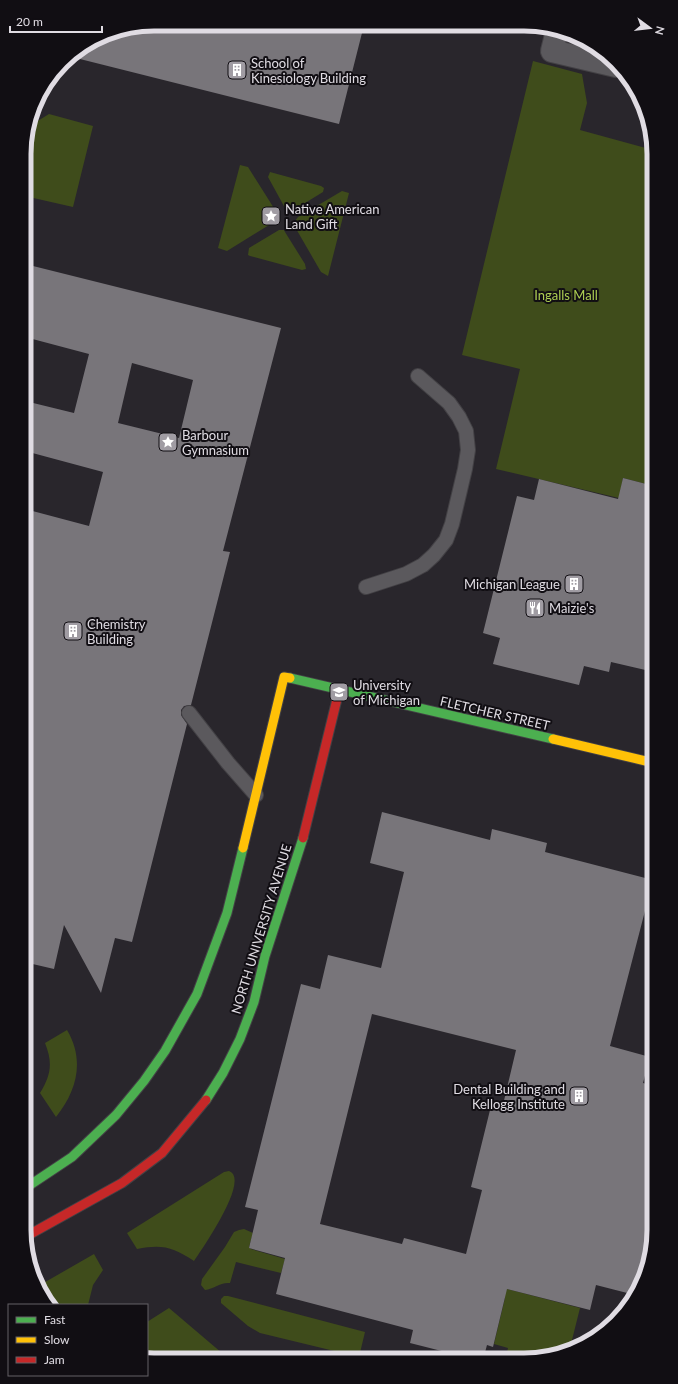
<svg xmlns="http://www.w3.org/2000/svg" width="678" height="1384" viewBox="0 0 678 1384" font-family="Lato,sans-serif">
<style>
.green{fill:#3f4c1b}
.building{fill:#78757a;fill-rule:evenodd}
.lines{fill:none;stroke-linecap:round;stroke-linejoin:round}
.lane-casing{stroke:#434145;stroke-width:16}
.street-casing{stroke:#434145;stroke-width:24}
.fast-casing{stroke:#434145;stroke-width:11}
.slow-casing{stroke:#434145;stroke-width:11}
.jam-casing{stroke:#434145;stroke-width:11}
.lane{stroke:#5b595d;stroke-width:14}
.street{stroke:#5b595d;stroke-width:22}
.fast{stroke:#4caf50;stroke-width:9}
.slow{stroke:#ffc107;stroke-width:9}
.jam{stroke:#c62828;stroke-width:9}
.labels{text-anchor:middle;stroke-width:4;stroke-linejoin:round;paint-order:stroke}
.poi-label{font-size:13px;fill:#e0dce3;stroke:#110e13;text-anchor:start}
.park-label{font-size:13px;fill:#adcf52;stroke:#110e13}
.street-label{font-size:13px;fill:#e0dce3;stroke:#110e13}
.rim{fill:none;stroke:#e0dce3;stroke-width:5}
</style>
<rect width="100%" height="100%" fill="#29262c"/>
<path class="green" d="M 533,61 L 582,74 L 587,103 L 580,130 L 653,150 L 654,486 L 623,478 L 619,498 L 496,469 L 520,369 L 462,355 Z
M 49,114 L 93,126 L 73,207 L 29,197 L 25,191 L 25,137 L 28,127 Z
M 240,165 L 248,167 L 277,213 L 277,218 L 274,222 L 227,251 L 218,248 Z
M 270,172 L 321,186 L 324,188 L 323,192 L 292,211 L 288,211 L 285,208 L 268,177 Z
M 342,191 L 349,193 L 328,276 L 321,272 L 295,227 L 295,221 L 298,217 Z
M 279,230 L 284,230 L 285,232 L 305,264 L 306,269 L 302,270 L 250,256 L 248,255 L 249,248 Z
M 67,1030 C 85,1060 77,1091 56,1117 L 40,1093 C 51,1075 53,1063 45,1043 Z
M 229,1171 C 251,1179 202,1249 194,1261 C 173,1247 162,1244 137,1249 L 127,1233 L 224,1172 Z
M 244,1229 L 253,1233 L 249,1247 L 251,1249 L 285,1259 L 281,1273 L 236,1262 L 230,1283 C 220,1282 214,1289 205,1290 L 201,1285 L 202,1279 L 225,1247 L 234,1232 L 239,1230 Z
M 94,1254 L 103,1270 L 93,1285 L 88,1305 L 53,1305 L 40,1285 Z
M 496,1286 L 580,1308 L 571,1344 L 579,1347 C 556,1358 530,1360 505,1360 L 508,1348 L 494,1344 L 505,1298 L 494,1295 Z
M 224,1296 L 228,1296 L 365,1332 L 359,1357 L 260,1333 L 248,1326 L 221,1303 L 221,1299 Z
M 169,1308 L 229,1359 L 147,1359 L 147,1322 Z"/>
<path class="building" d="M 154,24 L 364,25 L 339,124 L 68,56 L 105,34 Z
M 25,264 L 281,328 L 223,551 L 230,552 L 191,705 L 184,706 L 181,710 L 181,715 L 187,724 L 132,942 L 115,938 L 101,993 L 64,925 L 54,969 L 24,962 L 25,509 L 89,526 L 103,472 L 25,451 L 25,401 L 74,413 L 89,354 L 25,337 ZM 132,363 L 193,380 L 179,438 L 118,423 Z
M 623,478 L 654,486 L 654,672 L 611,662 L 609,672 L 584,666 L 579,685 L 493,664 L 500,638 L 483,633 L 517,496 L 534,500 L 539,479 L 618,499 Z
M 382,812 L 490,840 L 492,829 L 547,843 L 545,852 L 653,880 L 610,1046 L 650,1057 L 643,1083 L 654,1086 L 654,1239 L 644,1279 L 635,1295 L 596,1285 L 590,1310 L 507,1289 L 493,1347 L 487,1345 L 483,1360 L 477,1360 L 410,1343 L 413,1330 L 276,1294 L 285,1258 L 249,1248 L 258,1210 L 245,1207 L 301,984 L 320,989 L 328,955 L 381,968 L 404,872 L 370,863 ZM 372,1014 L 516,1050 L 502,1109 L 491,1106 L 471,1187 L 482,1190 L 466,1254 L 404,1238 L 402,1244 L 320,1224 Z"/>
<g class="lines">
<g class="lane-casing">
<path id="lane" d="M 366,587 L 406,574 L 423,565 L 434,555 L 446,540 L 452,524 L 465,469 L 468,450 L 466,431 L 459,417 L 449,403 L 418,376
M 189,713 L 228,763 L 256,795"/>
</g>
<g class="street-casing">
<path id="street" d="M 557,31 L 552,51 L 616,66"/>
</g>
<g class="fast-casing">
<path id="fast" d="M 290,678 L 553,739
M 206,1100 L 223,1073 L 240,1039 L 254,1002 L 265,956 L 303,838
M 24,1189 L 72,1157 L 116,1115 L 144,1081 L 165,1051 L 197,994 L 227,913 L 243,848"/>
</g>
<g class="slow-casing">
<path id="slow" d="M 553,739 L 654,763
M 243,848 L 284,677 L 290,678"/>
</g>
<g class="jam-casing">
<path id="jam" d="M 303,838 L 339,691
M 25,1237 L 122,1183 L 162,1153 L 206,1100"/>
</g>
<use href="#lane" class="lane"/>
<use href="#street" class="street"/>
<use href="#fast" class="fast"/>
<use href="#slow" class="slow"/>
<use href="#jam" class="jam"/>
</g>
<defs>
<g id="building-square" transform="scale(1)"><rect x="-9" y="-9" width="18" height="18" rx="4" fill="#a09ca3" stroke="#110e13"/><path d="M-4-6H4V6H1V3H-1V6H-4ZM-2.5-4.3h1.7v1.8h-1.7ZM.8-4.3h1.7v1.8H.8ZM-2.5-1h1.7V.8h-1.7ZM.8-1h1.7V.8H.8Z" fill="#fff"/></g>
<g id="sight-square" transform="scale(1)"><rect x="-9" y="-9" width="18" height="18" rx="4" fill="#a09ca3" stroke="#110e13"/><path d="M0-6L1.8-2.2L6-1.7L2.9 1.2L3.7 5.4L0 3.3L-3.7 5.4L-2.9 1.2L-6-1.7L-1.8-2.2Z" fill="#fff"/></g>
<g id="restaurant-square" transform="scale(1)"><rect x="-9" y="-9" width="18" height="18" rx="4" fill="#a09ca3" stroke="#110e13"/><path d="M-5-6h1v4h1v-4h1v4h1v-4h1v5L-1.5 .5V6h-2V.5L-5-1ZM5-6V6H3V1.5H1.5Q1.5-4 5-6Z" fill="#fff"/></g>
<g id="university-square" transform="scale(1)"><rect x="-9" y="-9" width="18" height="18" rx="4" fill="#a09ca3" stroke="#110e13"/><path d="M0-5L7-2L0 1L-7-2ZM-4 1L0 2.5L4 1V4Q0 6-4 4Z" fill="#fff"/></g>
</defs>
<g fill-rule="evenodd">
<use href="#building-square" x="237" y="70"/>
<use href="#sight-square" x="271" y="216"/>
<use href="#sight-square" x="168" y="442"/>
<use href="#building-square" x="574" y="584"/>
<use href="#restaurant-square" x="535" y="608"/>
<use href="#building-square" x="73" y="631"/>
<use href="#university-square" x="339" y="692"/>
<use href="#building-square" x="579" y="1096"/>
</g>
<g class="labels">
<g class="poi-label">
<text x="251" y="68">School of<tspan x="251" dy="15">Kinesiology Building</tspan></text>
<text x="285" y="214">Native American<tspan x="285" dy="15">Land Gift</tspan></text>
<text x="182" y="440">Barbour<tspan x="182" dy="15">Gymnasium</tspan></text>
<text x="560" y="589" text-anchor="end">Michigan League</text>
<text x="549" y="613">Maizie's</text>
<text x="87" y="629">Chemistry<tspan x="87" dy="15">Building</tspan></text>
<text x="353" y="690">University<tspan x="353" dy="15">of Michigan</tspan></text>
<text x="565" y="1094" text-anchor="end">Dental Building and<tspan x="565" dy="15">Kellogg Institute</tspan></text>
</g>
<g class="park-label">
<text x="566" y="300">Ingalls Mall</text>
</g>
<g class="street-label">
<text transform="translate(495 713) rotate(13)" y="5">FLETCHER STREET</text>
<text transform="translate(261 929) rotate(-73)" y="5">NORTH UNIVERSITY AVENUE</text>
</g>
</g>
<path d="M0 0H678V1384H0ZM154 31H524A123 123 0 0 1 647 154V1230A123 123 0 0 1 524 1353H154A123 123 0 0 1 31 1230V154A123 123 0 0 1 154 31Z" fill="#110e13" fill-rule="evenodd"/>
<path class="rim" d="M154 31H524A123 123 0 0 1 647 154V1230A123 123 0 0 1 524 1353H154A123 123 0 0 1 31 1230V154A123 123 0 0 1 154 31Z"/>
<rect x="8" y="1304" width="140" height="72" fill="#110e13" stroke="#646066"/>
<rect x="16" y="1317" width="20" height="6" fill="#4caf50" stroke="#646066"/>
<text x="44" y="1324" font-size="12" fill="#e0dce3">Fast</text>
<rect x="16" y="1337" width="20" height="6" fill="#ffc107" stroke="#646066"/>
<text x="44" y="1344" font-size="12" fill="#e0dce3">Slow</text>
<rect x="16" y="1357" width="20" height="6" fill="#c62828" stroke="#646066"/>
<text x="44" y="1364" font-size="12" fill="#e0dce3">Jam</text>
<g transform="translate(650 28) rotate(105)" stroke="#110e13" stroke-width="3" paint-order="stroke">
<path d="M0-3L7 15L0 10L-7 15Z" fill="#e0dce3"/>
<text y="-6" font-size="11" font-weight="bold" text-anchor="middle" fill="#e0dce3">N</text>
</g>
<path d="M10 26v6h92v-6" fill="none" stroke="#e0dce3" stroke-width="2"/>
<text x="16" y="26" font-size="12" fill="#e0dce3" stroke="#110e13" stroke-width="3" paint-order="stroke">20 m</text>
</svg>
